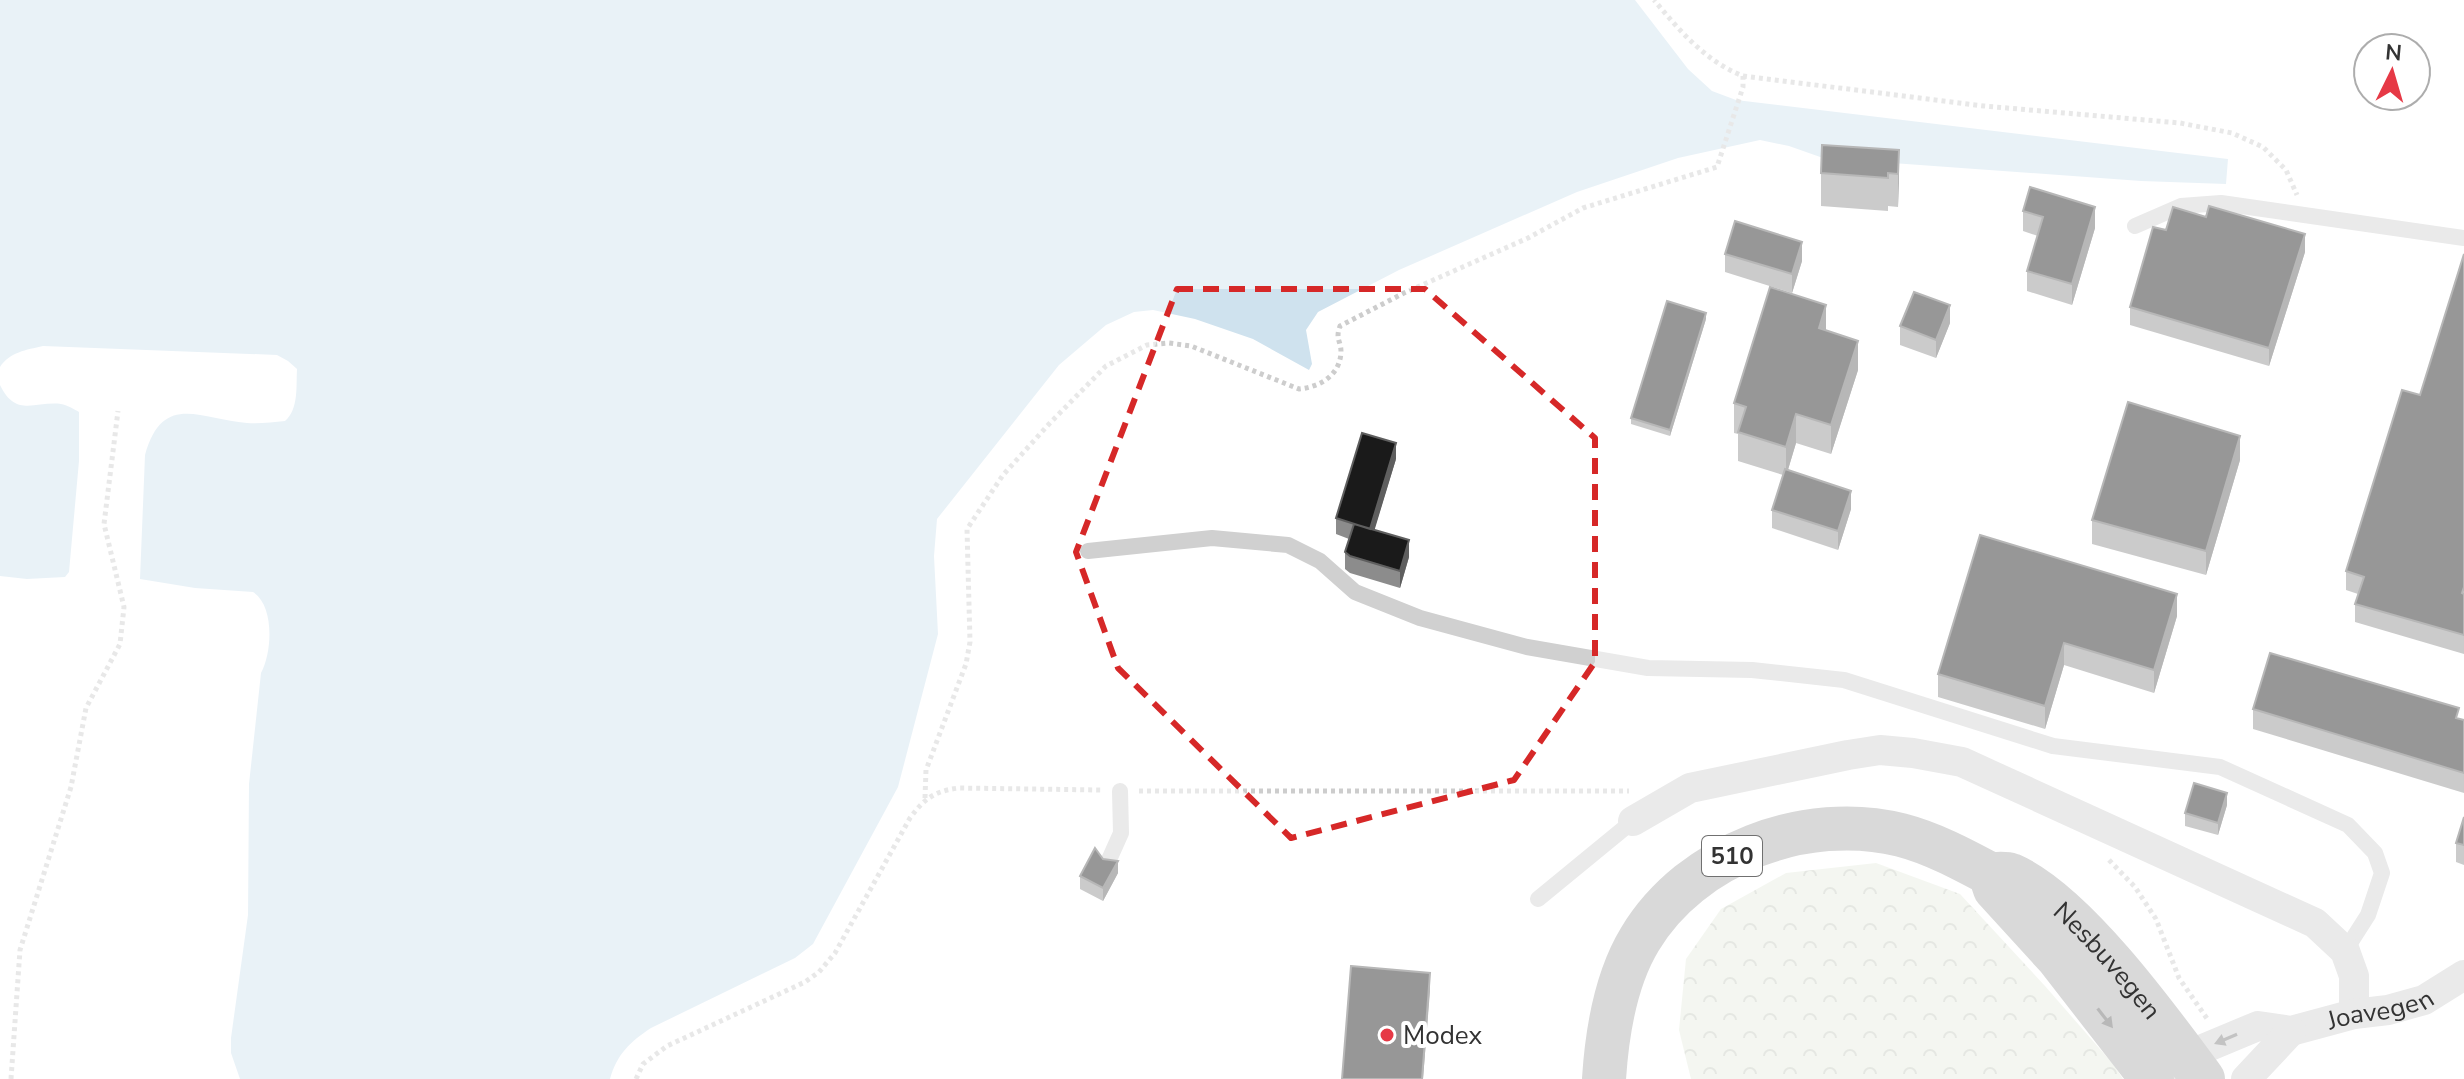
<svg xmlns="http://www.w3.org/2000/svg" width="2464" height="1079" viewBox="0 0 2464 1079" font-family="'Nunito Sans',sans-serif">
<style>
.forest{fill:url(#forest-crowns)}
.water{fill:#cfe2ee}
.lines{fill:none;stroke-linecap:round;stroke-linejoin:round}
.path{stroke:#cdcdcd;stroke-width:5;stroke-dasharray:4 4;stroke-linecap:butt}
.service{stroke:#d0d0d0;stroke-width:16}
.minor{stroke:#d0d0d0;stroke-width:30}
.primary{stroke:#ababab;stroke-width:44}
.wall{fill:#8c8c8c}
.shaded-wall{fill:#5f5f5f}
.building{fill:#1a1a1a;stroke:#5f5f5f;stroke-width:2}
.oneway{fill:#636363}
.oneway2{fill:#7a7a7a}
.marked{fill:none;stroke:#d62828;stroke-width:6;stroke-dasharray:16 10;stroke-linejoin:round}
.poi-dot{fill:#e63946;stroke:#fff;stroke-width:3}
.labels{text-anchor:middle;stroke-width:8;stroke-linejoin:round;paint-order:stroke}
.shield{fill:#fff;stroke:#707070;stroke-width:2}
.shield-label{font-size:24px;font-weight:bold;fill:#333}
.street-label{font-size:26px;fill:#333;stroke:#fff}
.poi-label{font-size:26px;fill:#333;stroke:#fff;text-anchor:start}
</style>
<defs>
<pattern id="forest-crowns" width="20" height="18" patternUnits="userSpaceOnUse" patternTransform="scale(2)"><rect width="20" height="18" fill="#e6ecdf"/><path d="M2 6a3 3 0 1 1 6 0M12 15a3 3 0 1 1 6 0" fill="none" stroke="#c6cbc0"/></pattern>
</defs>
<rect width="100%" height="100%" fill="#fff"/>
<path class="forest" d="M 1876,863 L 1960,894 L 2045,986 L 2113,1064 L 2123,1079 L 1691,1079 L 1679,1030 L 1686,959 L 1721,909 L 1786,873 Z"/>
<path class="water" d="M 0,0 L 1635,0 L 1688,69 L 1712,91 L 1736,100 L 2228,159 L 2226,184 L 2141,181 L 1823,158 L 1789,146 L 1760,140 L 1678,158 L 1577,192 L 1399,270 L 1318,312 L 1306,330 L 1312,364 L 1309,370 L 1253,339 L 1195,319 L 1153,310 L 1134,312 L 1106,325 L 1059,365 L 937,519 L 934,556 L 938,634 L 898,787 L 813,944 L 795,958 L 651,1028 C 630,1042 617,1054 610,1079 L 240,1079 L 231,1053 L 231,1038 L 248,915 L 249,784 L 261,673 C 272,653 275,606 253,592 L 195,588 L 140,579 L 145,455 C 163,391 201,420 247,423 C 260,424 273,422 285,421 C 299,409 296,386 297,369 L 288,361 L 277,355 L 43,346 C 26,350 10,352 0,367 Z
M 0,385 C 16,418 35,401 61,404 C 67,405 74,409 79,412 L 79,461 L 69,572 L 65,577 L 27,579 L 0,576 Z"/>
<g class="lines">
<path class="path" d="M 1743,76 L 1984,106 L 2180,123 L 2232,133 L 2263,147 L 2286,170 L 2297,195
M 1139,791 L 1629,791
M 925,798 L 926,770 L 966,664 L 970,642 L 967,529 L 1003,475 L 1049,424 L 1106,366 L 1147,345 L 1169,343 L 1191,346 L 1299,389 C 1319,387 1340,376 1341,352 C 1341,340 1335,340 1340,326 L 1404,293 L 1528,238 L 1583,208 L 1717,167 L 1743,87 L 1743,76 C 1705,61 1680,31 1654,0
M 2109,860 L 2135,887 L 2156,919 L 2179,978 L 2208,1020
M 11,1079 L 20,950 L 71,787 L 86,708 L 120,644 L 124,607 L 104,524 L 118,411
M 636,1079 L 643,1064 L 667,1046 L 805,982 L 819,972 L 835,953 L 910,818 C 924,799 934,791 959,788 L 1101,790"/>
<path class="service" d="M 2135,226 L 2181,206 L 2221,203 L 2464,238
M 1088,551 L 1212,538 L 1288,545 L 1320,561 L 1355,592 L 1420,618 L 1527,647 L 1648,668 L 1752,670 L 1844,680 L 2053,746 L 2220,767 L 2348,825 L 2375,853 L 2382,873 L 2368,915 L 2345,951
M 1108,862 L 1121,833 L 1120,791
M 1538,899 L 1633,821"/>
<g class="minor">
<path d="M 1633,821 L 1690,788 L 1848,755 L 1880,750 L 1913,753 L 1962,762 L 2315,923 L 2345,951 L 2354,976 L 2354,1014"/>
<path id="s1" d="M 2180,1074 L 2186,1056 L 2258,1026 L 2291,1031 L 2354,1014 L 2388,1010 L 2424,1000 L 2464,975"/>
<path d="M 2246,1079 L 2291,1031"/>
</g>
<g class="primary">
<path id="s2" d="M 1993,874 C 1999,874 2005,873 2011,875 C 2075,903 2161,1022 2203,1079"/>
<path d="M 1604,1079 C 1607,1032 1615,980 1640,939 C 1691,854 1806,811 1901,835 C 1932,843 1962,859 1990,874 L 1995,889 L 2058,958 L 2152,1079"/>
</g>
</g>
<path class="wall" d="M 1899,150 L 1898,207 L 1888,206 L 1888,211 L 1821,206 L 1821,173 Z
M 2023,211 L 2095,228 L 2072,305 L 2027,291 L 2027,271 L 2038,236 L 2023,231 Z
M 2166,230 L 2305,252 L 2269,366 L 2130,325 L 2130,307 Z
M 1725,254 L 1802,261 L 1792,293 L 1725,272 Z
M 2464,254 L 2464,654 L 2355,622 L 2355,604 L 2358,594 L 2346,590 L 2346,571 L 2420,395 Z
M 1706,319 L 1670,436 L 1631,424 L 1631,418 Z
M 1950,323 L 1936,358 L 1900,345 L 1900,326 Z
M 1826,330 L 1858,370 L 1831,454 L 1796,443 L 1788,470 L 1851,509 L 1838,550 L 1772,528 L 1772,510 L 1783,475 L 1738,461 L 1738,434 L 1734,433 L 1734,403 Z
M 1396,459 L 1374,530 L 1409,557 L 1400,588 L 1350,573 L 1345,569 L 1345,552 L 1349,539 L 1336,534 L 1336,518 Z
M 2240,460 L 2206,575 L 2092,544 L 2092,520 Z
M 1980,535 L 2177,616 L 2154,693 L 2064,665 L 2045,729 L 1938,697 L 1938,674 Z
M 2253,709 L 2459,719 L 2464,720 L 2464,793 L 2253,729 Z
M 2227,805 L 2218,835 L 2185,826 L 2185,813 Z
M 2464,817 L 2464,865 L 2456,862 L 2456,843 Z
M 1103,859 L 1118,873 L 1103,901 L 1080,889 L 1080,876 Z"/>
<path class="shaded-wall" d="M 1899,150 L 1899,183 L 1898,207 L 1898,174 Z
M 2095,207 L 2095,228 L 2072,305 L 2072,284 Z
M 2305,234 L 2305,252 L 2269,366 L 2269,348 Z
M 1802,242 L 1802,261 L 1792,293 L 1792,274 Z
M 1826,305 L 1826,334 L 1819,328 Z
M 1950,305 L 1950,323 L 1936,358 L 1936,340 Z
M 1706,313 L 1706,319 L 1670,436 L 1670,430 Z
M 1858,341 L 1858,370 L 1831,454 L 1831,425 Z
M 1796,414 L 1796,443 L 1786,476 L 1786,447 Z
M 2240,436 L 2240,460 L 2206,575 L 2206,551 Z
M 1396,443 L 1396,459 L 1370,545 L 1370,529 Z
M 1851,491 L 1851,509 L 1838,550 L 1838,531 Z
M 1409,540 L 1409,557 L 1400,588 L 1400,571 Z
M 2177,594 L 2177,616 L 2154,693 L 2154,670 Z
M 2064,643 L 2064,665 L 2045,729 L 2045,706 Z
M 2227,793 L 2227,805 L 2218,835 L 2218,823 Z
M 1118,861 L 1118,873 L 1103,901 L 1103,888 Z
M 1430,973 L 1430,991 L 1423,1079 L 1422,1079 Z"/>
<path class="building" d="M 1822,145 L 1899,150 L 1898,174 L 1888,173 L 1888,178 L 1821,173 Z
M 2030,187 L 2095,207 L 2072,284 L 2027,271 L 2043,217 L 2023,211 Z
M 2209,206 L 2305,234 L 2269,348 L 2130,307 L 2153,227 L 2166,230 L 2173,207 L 2206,217 Z
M 1735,221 L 1802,242 L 1792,274 L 1725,254 Z
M 2464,254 L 2464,587 L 2462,593 L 2464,594 L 2464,635 L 2355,604 L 2364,577 L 2346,571 L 2402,390 L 2420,395 Z
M 1770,287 L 1826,305 L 1819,328 L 1858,341 L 1831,425 L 1796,414 L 1786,447 L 1738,432 L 1746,407 L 1734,403 Z
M 1914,292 L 1950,305 L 1936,340 L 1900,326 Z
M 1667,301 L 1706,313 L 1670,430 L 1631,418 Z
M 2128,402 L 2240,436 L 2206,551 L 2092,520 Z
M 1362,433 L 1396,443 L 1370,529 L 1336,518 Z
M 1785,469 L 1851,491 L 1838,531 L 1772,510 Z
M 1354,524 L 1409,540 L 1400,571 L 1350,556 L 1345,552 Z
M 1980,535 L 2177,594 L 2154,670 L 2064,643 L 2045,706 L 1938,674 Z
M 2270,653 L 2459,708 L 2456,718 L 2464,720 L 2464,773 L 2253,709 Z
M 2194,783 L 2227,793 L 2218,823 L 2185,813 Z
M 2464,817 L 2464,845 L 2456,843 Z
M 1095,848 L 1103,859 L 1118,861 L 1103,888 L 1080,876 Z
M 1351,966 L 1430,973 L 1422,1079 L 1342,1079 Z"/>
<defs><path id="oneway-solid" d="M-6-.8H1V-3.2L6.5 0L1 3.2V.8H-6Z" transform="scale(2)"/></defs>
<use class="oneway" href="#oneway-solid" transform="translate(2105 1018) rotate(52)"/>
<use class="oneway2" href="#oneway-solid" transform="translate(2226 1039) rotate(157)"/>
<path d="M0 0H2464V1079H0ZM 1177,289 L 1425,289 L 1595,438 L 1595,662 L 1514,780 L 1291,838 L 1118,668 L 1076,552 Z" fill="#fff" fill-opacity=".55" fill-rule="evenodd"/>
<path class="marked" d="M 1177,289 L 1425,289 L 1595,438 L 1595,662 L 1514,780 L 1291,838 L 1118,668 L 1076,552 Z"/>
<circle class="poi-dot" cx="1387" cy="1035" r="8"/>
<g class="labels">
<rect class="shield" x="1702" y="836" width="60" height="40" rx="6"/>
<g class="shield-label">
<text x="1732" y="864">510</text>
</g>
<g class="street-label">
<text dy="9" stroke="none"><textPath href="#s2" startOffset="148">Nesbuvegen</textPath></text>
<text dy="9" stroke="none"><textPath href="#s1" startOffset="222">Joavegen</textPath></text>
</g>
<g class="poi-label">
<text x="1403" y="1044">Modex</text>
</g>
</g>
<g transform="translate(2392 72) rotate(5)"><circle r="38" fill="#ffffff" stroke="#adadad" stroke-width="2"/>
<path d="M0-6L14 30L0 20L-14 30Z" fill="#e63946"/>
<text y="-12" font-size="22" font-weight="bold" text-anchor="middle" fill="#333333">N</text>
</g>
</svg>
